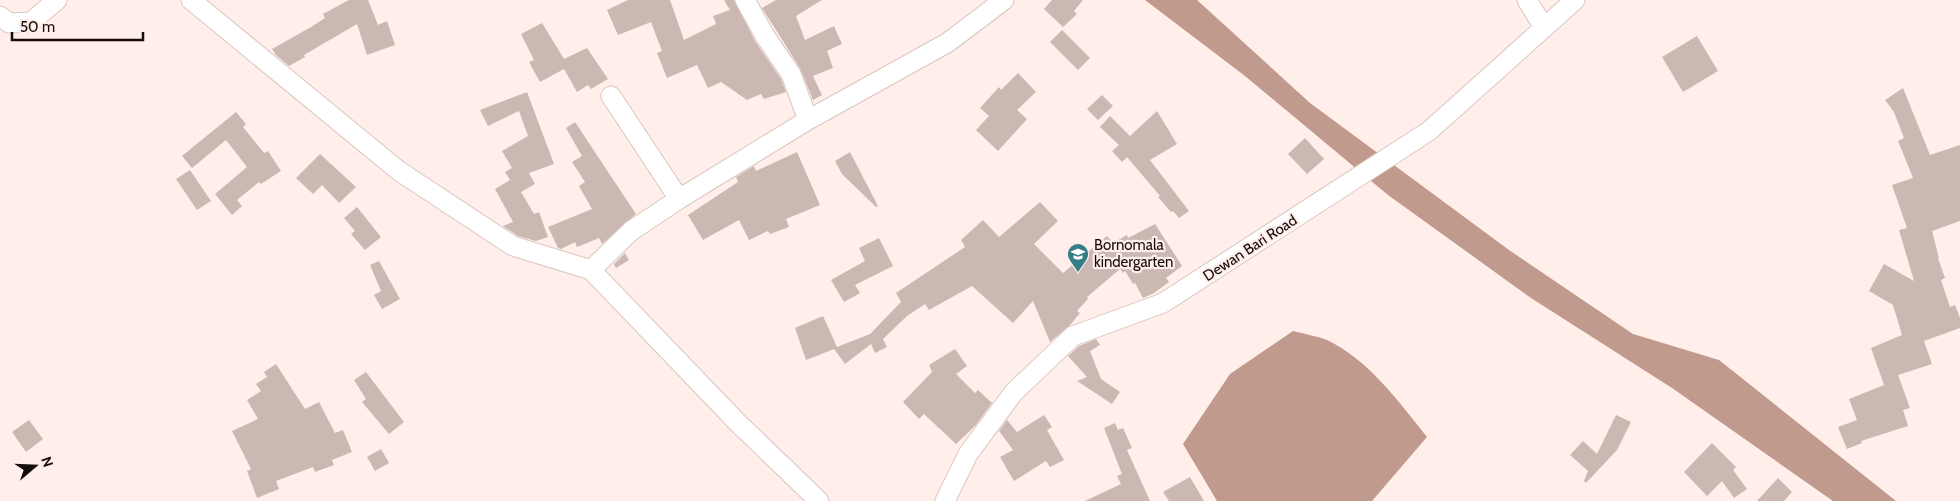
<svg xmlns="http://www.w3.org/2000/svg" width="1960" height="501" viewBox="0 0 1960 501" font-family="Cabin,sans-serif">
<style>
.water{fill:#c19a8e}
.building{fill:#ccb8b2}
.lines{fill:none;stroke-linecap:round;stroke-linejoin:round}
.minor-casing{stroke:#dac6bf;stroke-width:21}
.minor{stroke:#fff;stroke-width:19}
.labels{text-anchor:middle;stroke-width:4.5;stroke-linejoin:round;paint-order:stroke}
.poi-label{font-size:15px;fill:#130c0a;stroke:#ffeee9;text-anchor:start}
.street-label{font-size:15px;fill:#130c0a;stroke:#ffeee9}
</style>
<rect width="100%" height="100%" fill="#ffeee9"/>
<path class="water" d="M 1145,0 L 1197,0 L 1310,103 L 1509,250 L 1633,334 L 1719,360 L 1896,501 L 1833,501 L 1672,388 L 1531,298 L 1388,195 L 1245,76 Z
M 1293,331 C 1304,334 1317,336 1327,340 C 1369,360 1399,402 1427,437 L 1372,501 L 1217,501 L 1183,444 L 1230,374 Z"/>
<path class="building" d="M 349,0 L 368,0 L 378,25 L 387,21 L 395,45 L 367,55 L 357,24 L 304,55 L 305,57 L 289,66 L 276,55 L 272,49 L 311,27 L 325,18 L 323,14 Z
M 628,0 L 670,0 L 684,40 L 716,24 L 713,16 L 730,10 L 724,0 L 734,0 L 755,41 L 781,79 L 786,92 L 764,99 L 761,94 L 747,100 L 721,82 L 708,88 L 697,65 L 667,78 L 657,53 L 662,51 L 651,22 L 618,35 L 607,10 Z
M 776,0 L 822,0 L 796,16 L 805,40 L 834,26 L 842,44 L 827,51 L 833,68 L 813,76 L 822,95 L 813,100 L 800,68 L 762,8 Z
M 1052,0 L 1083,0 L 1074,11 L 1077,14 L 1063,27 L 1044,9 Z
M 542,23 L 564,59 L 587,48 L 608,79 L 591,89 L 588,85 L 577,92 L 564,69 L 540,82 L 529,62 L 534,60 L 521,34 Z
M 1062,30 L 1090,58 L 1078,70 L 1050,42 Z
M 1697,36 L 1718,71 L 1683,92 L 1662,57 Z
M 1018,73 L 1036,92 L 1017,110 L 1027,119 L 998,151 L 976,130 L 989,116 L 980,108 L 999,87 L 1001,90 Z
M 1903,88 L 1930,155 L 1960,145 L 1960,221 L 1932,231 L 1939,258 L 1938,258 L 1945,278 L 1941,280 L 1950,307 L 1955,305 L 1960,318 L 1960,328 L 1924,341 L 1932,364 L 1898,375 L 1910,408 L 1903,410 L 1908,426 L 1861,441 L 1862,443 L 1847,449 L 1838,427 L 1857,420 L 1849,399 L 1884,385 L 1871,348 L 1902,335 L 1893,305 L 1869,291 L 1884,264 L 1914,281 L 1899,230 L 1907,228 L 1892,185 L 1913,178 L 1898,141 L 1904,138 L 1894,112 L 1885,100 Z
M 527,92 L 554,164 L 529,173 L 535,184 L 521,192 L 534,214 L 539,212 L 548,237 L 536,241 L 518,236 L 503,226 L 513,222 L 495,189 L 510,180 L 505,172 L 512,168 L 502,151 L 528,136 L 519,111 L 488,126 L 480,110 Z
M 1102,95 L 1113,106 L 1098,120 L 1087,109 Z
M 1157,111 L 1177,144 L 1150,160 L 1189,211 L 1179,218 L 1173,211 L 1171,212 L 1158,197 L 1160,196 L 1127,157 L 1122,162 L 1112,151 L 1119,145 L 1100,127 L 1110,116 L 1130,136 Z
M 236,112 L 246,124 L 243,127 L 264,153 L 268,151 L 281,171 L 261,184 L 259,182 L 237,200 L 242,206 L 232,215 L 215,194 L 247,167 L 226,140 L 192,168 L 182,156 Z
M 575,122 L 636,214 L 602,244 L 599,238 L 577,247 L 575,242 L 561,249 L 558,248 L 548,227 L 592,209 L 579,186 L 585,182 L 572,162 L 582,156 L 566,128 Z
M 1305,138 L 1324,159 L 1307,174 L 1288,154 Z
M 797,152 L 820,205 L 786,219 L 789,227 L 770,234 L 768,231 L 749,240 L 739,220 L 703,240 L 688,215 L 738,182 L 736,177 L 754,166 L 756,171 Z
M 850,152 L 878,206 L 876,207 L 842,174 L 835,161 Z
M 320,154 L 356,187 L 339,203 L 322,185 L 313,194 L 296,178 Z
M 190,170 L 211,201 L 197,210 L 176,179 Z
M 1040,202 L 1058,221 L 1034,244 L 1063,273 L 1107,236 L 1113,243 L 1127,235 L 1128,238 L 1155,224 L 1182,266 L 1166,278 L 1169,282 L 1154,293 L 1143,298 L 1135,283 L 1133,284 L 1125,271 L 1123,273 L 1120,269 L 1087,297 L 1088,299 L 1077,311 L 1080,313 L 1070,325 L 1050,342 L 1033,301 L 1013,323 L 972,286 L 929,310 L 925,304 L 907,316 L 883,339 L 887,347 L 875,353 L 871,344 L 845,364 L 834,349 L 806,360 L 795,328 L 823,316 L 837,347 L 870,334 L 901,302 L 896,293 L 965,247 L 961,240 L 983,220 L 999,237 Z
M 357,207 L 381,237 L 365,250 L 351,234 L 355,231 L 344,218 Z
M 879,238 L 893,266 L 855,285 L 860,293 L 844,302 L 831,280 L 865,261 L 859,248 Z
M 625,253 L 629,260 L 616,268 L 614,264 Z
M 379,261 L 400,299 L 382,309 L 374,295 L 381,291 L 370,265 Z
M 1096,339 L 1100,345 L 1090,351 L 1101,379 L 1120,392 L 1112,404 L 1077,381 L 1087,377 L 1068,356 L 1079,346 Z
M 955,349 L 967,366 L 956,374 L 975,393 L 978,390 L 992,403 L 975,426 L 956,444 L 924,414 L 919,419 L 903,402 L 932,372 L 929,365 Z
M 276,364 L 305,409 L 319,402 L 335,433 L 343,430 L 352,452 L 332,460 L 334,465 L 315,472 L 313,467 L 276,481 L 279,489 L 257,498 L 247,471 L 251,469 L 232,431 L 258,419 L 247,400 L 261,391 L 256,384 L 267,377 L 264,372 Z
M 366,372 L 404,422 L 389,434 L 362,402 L 366,399 L 354,380 Z
M 1044,415 L 1052,427 L 1047,430 L 1064,460 L 1050,467 L 1046,461 L 1014,481 L 1000,457 L 1013,450 L 999,431 L 1007,420 L 1017,432 Z
M 1616,415 L 1631,422 L 1617,450 L 1586,483 L 1584,481 L 1588,471 L 1570,455 L 1583,441 L 1597,454 Z
M 29,420 L 43,439 L 26,452 L 12,432 Z
M 1115,423 L 1118,430 L 1123,428 L 1132,448 L 1127,450 L 1150,501 L 1085,501 L 1121,484 L 1117,476 L 1122,474 L 1104,428 Z
M 1712,443 L 1736,467 L 1733,470 L 1747,489 L 1734,498 L 1722,481 L 1707,496 L 1684,472 Z
M 381,449 L 389,463 L 375,471 L 367,457 Z
M 1190,477 L 1204,501 L 1169,501 L 1163,492 Z
M 1778,478 L 1792,492 L 1784,501 L 1757,501 Z"/>
<g class="lines">
<g class="minor-casing">
<path id="minor" d="M 191,0 L 399,171 L 513,246 L 591,270 L 738,423 L 819,501
M 745,0 L 765,36 L 791,74 L 808,120
M 1527,0 L 1543,26
M 0,16 L 9,23 L 31,22 L 57,0
M 611,96 L 679,199
M 591,270 L 631,231 L 679,199 L 808,120 L 947,43 L 1004,0
M 945,501 L 968,454 L 1014,392 L 1073,336 L 1163,303 L 1429,131 L 1575,0"/>
</g>
<use href="#minor" class="minor"/>
</g>
<defs>
<g id="school-pin" transform="scale(1.125)"><path d="M0 17L-7.5 6A9.5 9.5 0 1 1 7.5 6Z" fill="#367e85" stroke="#ffeee9"/><path d="M0-5L7-2L0 1L-7-2ZM-4 1L0 2.5L4 1V4Q0 6-4 4Z" fill="#fff"/></g>
</defs>
<g fill-rule="evenodd">
<use href="#school-pin" x="1078" y="254"/>
</g>
<g class="labels">
<g class="poi-label">
<text x="1094" y="250">Bornomala<tspan x="1094" dy="17">kindergarten</tspan></text>
</g>
<g class="street-label">
<text transform="translate(1250 248) rotate(-33)" y="5">Dewan Bari Road</text>
</g>
</g>
<g transform="translate(35 466) rotate(71)" stroke="#ffeee9" stroke-width="4" paint-order="stroke">
<path d="M0-4L9 19L0 12L-9 19Z" fill="#130c0a"/>
<text y="-8" font-size="14" font-weight="bold" text-anchor="middle" fill="#130c0a">N</text>
</g>
<path d="M12 32v8h131v-8" fill="none" stroke="#130c0a" stroke-width="2.5"/>
<text x="20" y="32" font-size="15" fill="#130c0a" stroke="#ffeee9" stroke-width="4" paint-order="stroke">50 m</text>
</svg>
